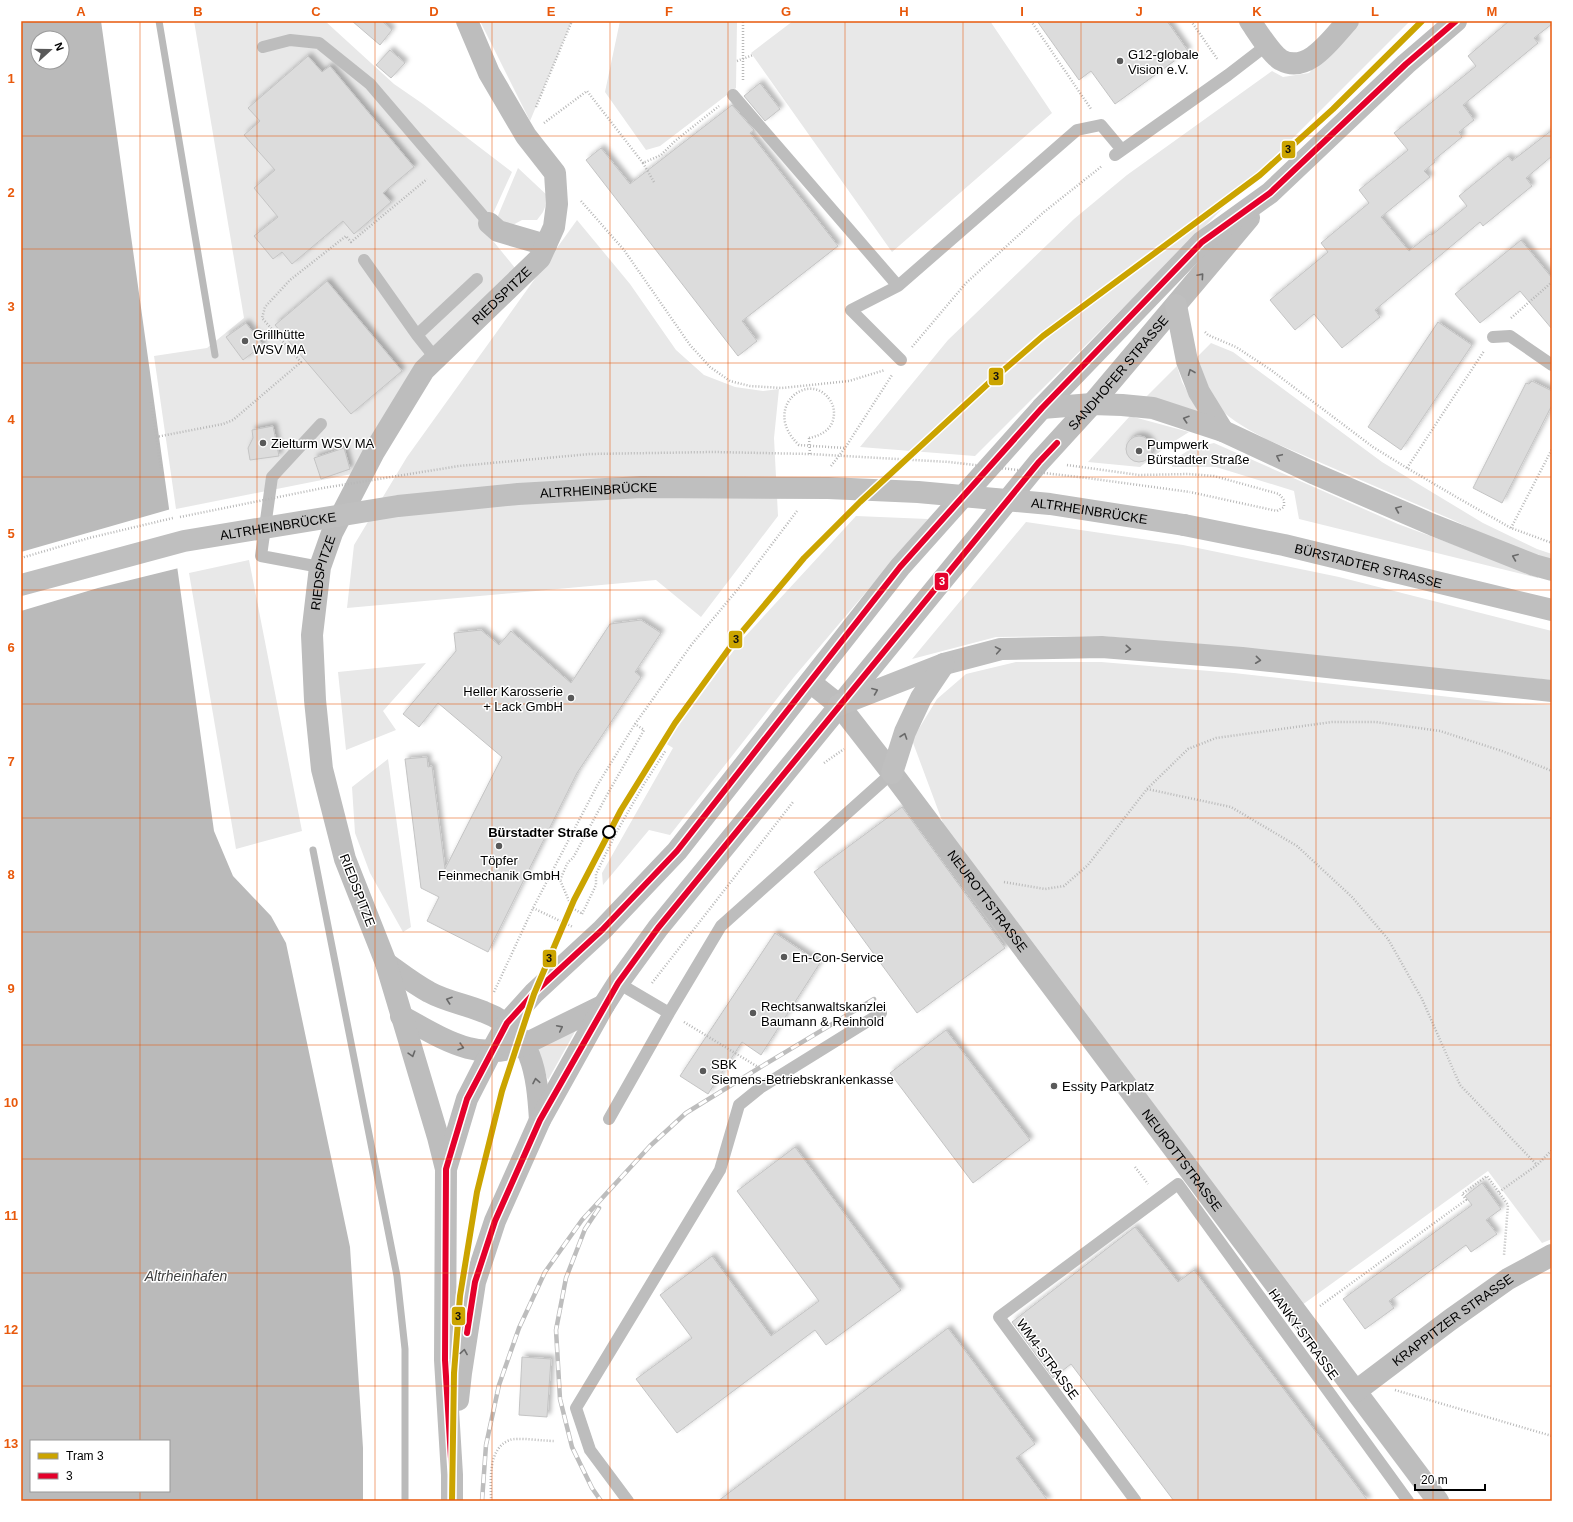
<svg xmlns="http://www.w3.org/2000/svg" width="1573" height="1522" viewBox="0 0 1573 1522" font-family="Arial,sans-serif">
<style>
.green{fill:#e8e8e8}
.water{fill:#bababa;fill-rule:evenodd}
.pier{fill:#fff}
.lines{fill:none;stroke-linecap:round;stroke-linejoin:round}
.stream{stroke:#bababa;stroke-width:7}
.building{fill:#dcdcdc;stroke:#c4c4c4;filter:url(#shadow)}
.path{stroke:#b8b8b8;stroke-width:2.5;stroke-dasharray:1 2;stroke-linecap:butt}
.service{stroke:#bdbdbd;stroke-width:12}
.minor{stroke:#bdbdbd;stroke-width:22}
.tertiary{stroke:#bdbdbd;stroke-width:22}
.secondary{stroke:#bfbfbf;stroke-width:22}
.rail-casing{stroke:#bdbdbd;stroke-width:4.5}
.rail{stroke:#fff;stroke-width:3;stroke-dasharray:9;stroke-linecap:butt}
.path-bridge{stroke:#b8b8b8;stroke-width:2.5;stroke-dasharray:1 2;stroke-linecap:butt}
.secondary-bridge{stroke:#bfbfbf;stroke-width:22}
.bus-1-casing{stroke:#fff;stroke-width:9}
.bus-1{stroke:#e4002b;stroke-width:6}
.tram-1-casing{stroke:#fff;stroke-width:9}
.tram-1{stroke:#cba400;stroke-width:6}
.oneway{stroke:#686868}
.oneway2{stroke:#696969}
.grid{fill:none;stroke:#e8590c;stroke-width:1;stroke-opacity:0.55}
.poi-dot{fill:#595959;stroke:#fff;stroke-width:1.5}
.stop-dot{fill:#fff;stroke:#000;stroke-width:2}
.labels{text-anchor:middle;stroke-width:3;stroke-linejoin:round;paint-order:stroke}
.poi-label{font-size:13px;fill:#000;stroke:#fff;text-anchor:start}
.street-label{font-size:13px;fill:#000;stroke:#fff}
.stop-label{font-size:13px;font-weight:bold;fill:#000;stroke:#fff;text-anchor:end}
.water-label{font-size:14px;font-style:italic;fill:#3e3e3e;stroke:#fff}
.line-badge{stroke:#fff;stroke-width:1.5}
.badge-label{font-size:11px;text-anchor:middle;font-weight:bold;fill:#fff}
.pale-badge-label{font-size:11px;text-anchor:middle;font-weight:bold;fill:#111}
.neatline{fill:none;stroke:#e8590c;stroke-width:1.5}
.grid-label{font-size:13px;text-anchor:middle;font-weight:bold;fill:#e8590c}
</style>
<defs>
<filter id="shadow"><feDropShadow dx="3.5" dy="-3.5" stdDeviation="2" flood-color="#0004"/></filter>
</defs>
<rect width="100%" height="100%" fill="#fff"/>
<path class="green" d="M 194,21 L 325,21 L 394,84 L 423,104 L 512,172 L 485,231 L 515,268 L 352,474 L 176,509 L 154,356 L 207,348 L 244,318 Z
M 480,21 L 572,21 L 530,121 Z
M 620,21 L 737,21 L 736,88 L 660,146 L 646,150 L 605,92 Z
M 793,21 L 990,21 L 1052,113 L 892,252 L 751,53 Z
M 1356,21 L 1410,21 L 975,456 L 860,447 L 948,340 L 1074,219 L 1127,175 L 1272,71 L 1283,77 L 1309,73 Z
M 518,168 L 549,197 L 543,212 L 537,220 L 522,220 L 509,227 L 497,218 Z
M 577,220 L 630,284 L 676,350 L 704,375 L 735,387 L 763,391 L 779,389 L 774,438 L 778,516 L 701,617 L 656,580 L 347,608 L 354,545 L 407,457 Z
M 1211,343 L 1233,352 L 1382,462 L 1483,523 L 1537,549 L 1552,554 L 1552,563 L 1508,546 L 1453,520 L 1268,440 C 1248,429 1222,417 1211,396 C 1205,384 1201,370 1196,358 Z
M 1177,366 L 1182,382 L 1199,413 L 1146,397 Z
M 1130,416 L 1189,432 L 1170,444 L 1140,467 L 1088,462 Z
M 1214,443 L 1398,524 L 1538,576 L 1538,578 L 1299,519 L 1294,491 L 1216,467 L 1172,467 L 1172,461 L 1192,448 Z
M 856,516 L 928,519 L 794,677 L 670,835 L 649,830 L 603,885 L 602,873 L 673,748 L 665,743 L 740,642 Z
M 1026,522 L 1183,545 L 1339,577 L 1552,631 L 1552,680 L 1103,636 L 996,637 L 912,659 Z
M 249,560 L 302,831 L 236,849 L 189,573 Z
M 1016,662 L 1101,662 L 1234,673 L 1504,703 L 1552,705 L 1552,1239 L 1542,1243 L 1488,1171 L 1302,1305 L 944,826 L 912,740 L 937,699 L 966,674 Z
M 426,663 L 383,711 L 396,730 L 346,750 L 338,672 Z
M 388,759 L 411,927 L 403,932 L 370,873 L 355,833 L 352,787 Z
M 577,1028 L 548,1080 L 536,1048 Z"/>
<path class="water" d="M 21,21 L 101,21 L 214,831 L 233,876 L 271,916 L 286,943 L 350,1247 L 363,1448 L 363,1501 L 21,1501 ZM 38,38 L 62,38 L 62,62 L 38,62 ZM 31,1441 L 169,1441 L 169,1491 L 31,1491 Z"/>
<path class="pier" d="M 171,509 L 179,568 L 98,588 L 21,611 L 21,552 Z"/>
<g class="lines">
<path class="stream" d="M 159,21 L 215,355
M 313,850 L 397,1276 L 405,1349 L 405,1501"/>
</g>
<path class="building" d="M 352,21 L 382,21 L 392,30 L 380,45 Z
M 1037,21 L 1167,21 L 1188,51 L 1115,104 L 1091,71 L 1079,80 Z
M 1509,21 L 1552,21 L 1552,24 L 1534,38 L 1538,43 L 1463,105 L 1474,120 L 1459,132 L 1462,137 L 1434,160 L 1435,162 L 1424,171 L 1430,177 L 1381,217 L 1409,251 L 1430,234 L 1432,235 L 1467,206 L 1459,196 L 1508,156 L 1512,161 L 1552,130 L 1552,156 L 1526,178 L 1532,186 L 1483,226 L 1480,222 L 1375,310 L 1380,317 L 1342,348 L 1314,314 L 1295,330 L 1270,300 L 1328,252 L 1321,243 L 1369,203 L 1359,190 L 1408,150 L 1394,133 L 1476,66 L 1468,56 Z
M 390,50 L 405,63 L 391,78 L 376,65 Z
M 308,56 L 322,72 L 330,66 L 414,167 L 383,193 L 391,202 L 354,234 L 343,221 L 292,264 L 282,252 L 273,259 L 254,236 L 278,217 L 254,188 L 275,170 L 244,135 L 260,121 L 248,108 Z
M 760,83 L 780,109 L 765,121 L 744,96 Z
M 732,105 L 754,130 L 750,133 L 838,246 L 742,321 L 757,341 L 738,356 L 586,160 L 601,148 L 630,184 Z
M 1521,240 L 1552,278 L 1552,329 L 1520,291 L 1480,323 L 1455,294 Z
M 327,281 L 402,371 L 351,414 L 275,325 Z
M 1438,322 L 1472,345 L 1401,450 L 1368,427 Z
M 246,323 L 263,345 L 243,360 L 226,337 Z
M 1532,381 L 1552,391 L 1552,405 L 1502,503 L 1473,488 L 1526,383 L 1529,384 Z
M 273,426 L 279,456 L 250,460 L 248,448 L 253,438 L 252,430 Z
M1126 449a13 13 0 1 1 26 0a13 13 0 1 1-26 0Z
M 344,448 L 350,469 L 321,479 L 314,458 Z
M 641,620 L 661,633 L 635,672 L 641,677 L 577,773 L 488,952 L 427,921 L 439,897 L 421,888 L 405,759 L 427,757 L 428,767 L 432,766 L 445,869 L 502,757 L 438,703 L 419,727 L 403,714 L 456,651 L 454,633 L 481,630 L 499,645 L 511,631 L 571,683 L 610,624 Z
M 902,807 L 1005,948 L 917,1013 L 814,872 Z
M 775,933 L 820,963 L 761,1055 L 742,1042 L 708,1094 L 680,1076 Z
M 946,1030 L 1030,1140 L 973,1183 L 890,1073 Z
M 795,1147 L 901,1290 L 826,1345 L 815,1330 L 677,1433 L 636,1379 L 692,1338 L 660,1295 L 712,1256 L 771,1336 L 819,1301 L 737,1191 Z
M 1482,1183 L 1501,1209 L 1486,1220 L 1497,1234 L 1471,1252 L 1466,1245 L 1389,1301 L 1394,1308 L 1365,1329 L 1343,1299 L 1472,1205 L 1465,1196 Z
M 1135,1227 L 1178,1282 L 1194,1270 L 1368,1501 L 1174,1501 L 1071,1364 L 1053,1378 L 1012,1322 Z
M 948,1328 L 1035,1444 L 1016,1458 L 1048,1501 L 718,1501 Z
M 522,1357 L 551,1359 L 547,1417 L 519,1415 Z"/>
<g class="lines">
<path class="path" d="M 1031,21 L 1091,109
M 1191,21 L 1218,60
M 737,61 L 753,55
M 743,80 L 743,21
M 536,107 L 572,21
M 544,123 L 587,91 L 643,163
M 654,182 L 643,163 L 661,155 L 675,141 L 719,106
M 581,201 L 624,250 L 690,345 L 710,367 L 730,381 L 750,386 L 782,388 L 849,381 L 885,370
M 1511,318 L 1552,282
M 1205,332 L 1208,335 L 1236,347 L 1271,370 L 1373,447 L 1407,468 L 1458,498 L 1511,528 L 1552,543
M 912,347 L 966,283 L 1044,212 L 1102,166
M 151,402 L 161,469
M 156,437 L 223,424 L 233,420 L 301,362 L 262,318 L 265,307 L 290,280 L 346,236 L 351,242 L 427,179
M 809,438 C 819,436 830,431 833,420 C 835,413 834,406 830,400 C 809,369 760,408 799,445 L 844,448
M 1067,465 L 1139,475 L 1188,474 L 1214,476 L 1279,494 L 1284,500 L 1284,507 L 1277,511 L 1190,492
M 831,466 L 845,448 L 892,375
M 1407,468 L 1484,351
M 1511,528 L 1552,449
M 824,763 L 844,749
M 1147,789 L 1231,807 L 1297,846 L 1352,897 L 1388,939 L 1422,999 L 1460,1085 L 1537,1165
M 550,875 L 560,880 L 572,908 L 583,914
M 560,880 L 568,862 L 573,858 L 607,795 L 644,730 L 635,724
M 1004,882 L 1045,889 L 1064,886 L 1088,865 L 1147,789 L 1188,749 L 1216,738 L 1332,722 L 1376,722 L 1440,731 L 1502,751 L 1552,771
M 533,908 L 573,927
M 582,914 L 596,885 L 596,874 L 616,833 L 644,784 L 666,750
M 652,983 L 793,802
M 494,992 L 533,908 L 598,784 L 635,724 L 692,644 L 738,589 L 797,511
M 684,1022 L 758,1067
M 1135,1167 L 1148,1184
M 1499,1192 L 1537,1165 L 1552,1150
M 1320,1306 L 1466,1200 L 1462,1194 L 1487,1176 L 1508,1205 L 1504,1255
M 1395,1390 L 1552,1436
M 491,1501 C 491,1482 487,1448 510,1440 C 516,1437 545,1441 554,1441"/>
<path class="service" d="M 263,47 L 290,40 L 319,43 L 370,84 L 489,223
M 733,95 L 898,286 L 1077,130 L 1101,125 L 1122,150
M 1115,155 L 1228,75 L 1267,45
M 364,260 L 417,335 L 436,359
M 898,286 L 851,310 L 901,360
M 417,335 L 477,279
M 1493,337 L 1510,336 L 1552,365
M 320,567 L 261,556 L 272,477 L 321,424
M 618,983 L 669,1013
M 609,1119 L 669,1013 L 721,926 L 892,773
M 628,1501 L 590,1450 L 576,1408 L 720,1170 L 739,1105 L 760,1088 L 881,1013
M 1133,1501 L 1135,1500 L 999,1317 L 1178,1184 L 1408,1501"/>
<g class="minor">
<path d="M 1250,21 C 1257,31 1271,54 1281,60 C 1308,75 1332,38 1348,21"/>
<path d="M 489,223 L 498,231 L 546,245"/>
<path id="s1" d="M 839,705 L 892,773 L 1438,1501"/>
<path d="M 386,963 C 400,973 414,984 429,992 C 445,1001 467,1005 484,1012 C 533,1030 537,1074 540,1120"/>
<path d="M 401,1016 C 442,1038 478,1064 525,1044 L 604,1005"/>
<path id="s2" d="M 446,1169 L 438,1137 L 386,963 L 345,859 L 322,769 L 315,700 L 312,635 L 320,567 L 332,533 L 374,452 L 424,370 L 540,258 L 554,227 L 557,204 L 555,173 L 526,136 L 489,73 L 467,21"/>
<path id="s3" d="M 1356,1391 L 1450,1320 L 1508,1279 L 1552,1255"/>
</g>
<g class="tertiary">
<path d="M 810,682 L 839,705"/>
<path id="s4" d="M 458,1400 L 461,1373 L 475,1282 L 495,1221 L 540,1120 L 604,1005 L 618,983 L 658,928 L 1039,462 L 1092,404 L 1249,218"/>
<path d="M 452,1501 L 452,1475 L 445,1360 L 446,1169 L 467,1099 L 491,1052 L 507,1023 L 534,993 L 602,930 L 677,851 L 900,567 L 1042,408 L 1202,242 L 1270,193 L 1406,64 L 1456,21"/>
</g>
<g class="secondary">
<path d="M 1176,305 L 1187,361 L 1199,392 L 1223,431"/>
<path d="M 1042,408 L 1092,404 L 1122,405 L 1153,408 L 1223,431 L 1315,474 L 1433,525 L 1534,565 L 1552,570"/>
<path id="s5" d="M 1184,525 L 1284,545 L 1552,610"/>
<path d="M 839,705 L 944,664 L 1001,649 L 1102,647 L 1242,658 L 1552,691"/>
<path d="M 892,773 L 905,732 L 921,698 L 944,664"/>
</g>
<g class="rail-casing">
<path id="rail" d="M 599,1208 L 585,1229 L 566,1278 L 556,1330 L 560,1399 L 572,1447 L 592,1488 L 601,1501
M 482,1501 L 486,1445 L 499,1385 L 519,1328 L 545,1272 L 582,1220 L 650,1146 L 686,1113 L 759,1068 L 874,999"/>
</g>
<use href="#rail" class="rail"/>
<path class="path-bridge" d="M 809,438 L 810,454
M 180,517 L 323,488 L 459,466 L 590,454 L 713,452 L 810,454 L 949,462 L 1087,478 L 1190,492
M 21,558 L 89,538 L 173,518"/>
<path class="secondary-bridge" id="s6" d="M 21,585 L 184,541 L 398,506 L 518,494 L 641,487 L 828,488 L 918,492 L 1050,504 L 1184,525"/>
<g class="bus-1-casing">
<path id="bus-1" d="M 467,1333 L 475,1282 L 495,1221 L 540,1120 L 618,983 L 658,928 L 1039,462 L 1057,443
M 452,1501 L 452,1475 L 445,1360 L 446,1169 L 467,1099 L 507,1023 L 534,993 L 602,930 L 677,851 L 900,567 L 1042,408 L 1202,242 L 1270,193 L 1406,64 L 1456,21"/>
</g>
<use href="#bus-1" class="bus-1"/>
<g class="tram-1-casing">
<path id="tram-1" d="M 452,1501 L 454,1373 L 460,1296 L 477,1192 L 502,1091 L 534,994 L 574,900 L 621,810 L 675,723 L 736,639 L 804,558 L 860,502 L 991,381 L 1043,336 L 1260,175 L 1333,109 L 1422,21"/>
</g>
<use href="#tram-1" class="tram-1"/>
</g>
<defs><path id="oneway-chevron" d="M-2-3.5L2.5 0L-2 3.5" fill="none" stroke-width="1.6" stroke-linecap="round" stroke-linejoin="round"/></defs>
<g class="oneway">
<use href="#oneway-chevron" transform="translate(1201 276) rotate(-49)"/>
<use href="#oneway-chevron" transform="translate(449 1000) rotate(-161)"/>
<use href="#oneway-chevron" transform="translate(560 1028) rotate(-26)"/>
<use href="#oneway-chevron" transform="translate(461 1047) rotate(17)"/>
<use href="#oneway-chevron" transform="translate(412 1054) rotate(73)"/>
<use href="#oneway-chevron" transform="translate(536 1081) rotate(-101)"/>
<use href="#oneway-chevron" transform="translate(464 1352) rotate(-81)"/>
</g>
<g class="oneway2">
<use href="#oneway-chevron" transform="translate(1191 372) rotate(-112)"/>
<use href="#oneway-chevron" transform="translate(1186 419) rotate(-162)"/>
<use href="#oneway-chevron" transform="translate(1279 457) rotate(-155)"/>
<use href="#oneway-chevron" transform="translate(1398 509) rotate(-157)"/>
<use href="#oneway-chevron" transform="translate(1515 557) rotate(-158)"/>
<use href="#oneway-chevron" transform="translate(1128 649) rotate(4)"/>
<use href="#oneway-chevron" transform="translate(998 650) rotate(-10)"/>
<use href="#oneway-chevron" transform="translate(1258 660) rotate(6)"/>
<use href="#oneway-chevron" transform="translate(875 691) rotate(-22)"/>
<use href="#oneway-chevron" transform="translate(904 736) rotate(-71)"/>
</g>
<path class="grid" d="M 140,21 L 140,1441M 257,21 L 257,1501M 375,21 L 375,1501M 492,21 L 492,1501M 610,21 L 610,1501M 728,21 L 728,1501M 845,21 L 845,1501M 963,21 L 963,1501M 1081,21 L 1081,1501M 1198,21 L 1198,1501M 1316,21 L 1316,1501M 1433,21 L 1433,1501M 21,136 L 1552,136M 21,249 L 1552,249M 21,363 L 1552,363M 21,477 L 1552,477M 21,590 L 1552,590M 21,704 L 1552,704M 21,818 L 1552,818M 21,932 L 1552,932M 21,1045 L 1552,1045M 21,1159 L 1552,1159M 21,1273 L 1552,1273M 21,1386 L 1552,1386M 140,1491 L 140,1501"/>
<g class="poi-dot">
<circle cx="1120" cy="61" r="4"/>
<circle cx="245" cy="341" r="4"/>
<circle cx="263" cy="443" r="4"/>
<circle cx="1139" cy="451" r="4"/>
<circle cx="571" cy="698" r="4"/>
<circle cx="499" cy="846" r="4"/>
<circle cx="784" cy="957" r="4"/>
<circle cx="753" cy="1013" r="4"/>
<circle cx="703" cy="1071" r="4"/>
<circle cx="1054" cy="1086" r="4"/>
</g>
<circle class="stop-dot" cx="609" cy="832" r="6"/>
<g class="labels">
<g class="poi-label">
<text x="1128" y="59">G12-globale<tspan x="1128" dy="15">Vision e.V.</tspan></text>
<text x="253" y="339">Grillhütte<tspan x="253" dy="15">WSV MA</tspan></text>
<text x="271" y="448">Zielturm WSV MA</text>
<text x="1147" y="449">Pumpwerk<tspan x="1147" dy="15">Bürstadter Straße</tspan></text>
<text x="563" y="696" text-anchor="end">Heller Karosserie<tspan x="563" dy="15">+ Lack GmbH</tspan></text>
<text x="499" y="865" text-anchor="middle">Töpfer<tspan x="499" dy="15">Feinmechanik GmbH</tspan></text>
<text x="792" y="962">En-Con-Service</text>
<text x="761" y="1011">Rechtsanwaltskanzlei<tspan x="761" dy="15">Baumann &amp; Reinhold</tspan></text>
<text x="711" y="1069">SBK<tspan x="711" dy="15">Siemens-Betriebskrankenkasse</tspan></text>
<text x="1062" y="1091">Essity Parkplatz</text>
</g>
<g class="street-label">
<text dy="5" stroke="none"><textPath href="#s2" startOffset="953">RIEDSPITZE</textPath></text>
<text dy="5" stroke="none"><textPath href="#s4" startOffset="1241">SANDHOFER STRASSE</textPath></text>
<text dy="5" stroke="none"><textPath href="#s6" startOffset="587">ALTRHEINBRÜCKE</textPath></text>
<text dy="5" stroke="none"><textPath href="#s6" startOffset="1079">ALTRHEINBRÜCKE</textPath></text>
<text dy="5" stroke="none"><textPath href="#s6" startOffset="264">ALTRHEINBRÜCKE</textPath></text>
<text dy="5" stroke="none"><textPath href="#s5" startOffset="189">BÜRSTADTER STRASSE</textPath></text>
<text dy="5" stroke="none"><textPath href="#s2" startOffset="617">RIEDSPITZE</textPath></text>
<text transform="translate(358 890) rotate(69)" y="5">RIEDSPITZE</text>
<text dy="5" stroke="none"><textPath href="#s1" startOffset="246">NEUROTTSTRASSE</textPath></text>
<text dy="5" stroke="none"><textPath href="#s1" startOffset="570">NEUROTTSTRASSE</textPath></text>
<text dy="5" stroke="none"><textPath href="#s3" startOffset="120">KRAPPITZER STRASSE</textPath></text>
<text transform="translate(1304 1334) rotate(54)" y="5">HANKY-STRASSE</text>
<text transform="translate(1048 1359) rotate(54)" y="5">WM4-STRASSE</text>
</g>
<g class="stop-label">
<text x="598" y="837">Bürstadter Straße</text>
</g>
<g class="water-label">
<text x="186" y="1281">Altrheinhafen</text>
</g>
</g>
<g class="line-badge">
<rect x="1281" y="140" width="15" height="19" rx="4" fill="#cba400"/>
<rect x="988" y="367" width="16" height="19" rx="4" fill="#cba400"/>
<rect x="934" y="572" width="15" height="19" rx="4" fill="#e4002b"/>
<rect x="728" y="630" width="15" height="19" rx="4" fill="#cba400"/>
<rect x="542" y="949" width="15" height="19" rx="4" fill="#cba400"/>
<rect x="451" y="1306" width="15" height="20" rx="4" fill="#cba400"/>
</g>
<g class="badge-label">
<text x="942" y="585">3</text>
</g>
<g class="pale-badge-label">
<text x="1288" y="153">3</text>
<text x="996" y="380">3</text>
<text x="736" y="643">3</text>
<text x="549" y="962">3</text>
<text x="458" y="1320">3</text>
</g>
<rect width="1573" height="1522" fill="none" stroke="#ffffff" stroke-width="44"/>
<rect x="30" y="1440" width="140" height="52" fill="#ffffff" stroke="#999999"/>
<rect x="38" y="1453" width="20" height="6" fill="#cba400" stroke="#999999"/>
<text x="66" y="1460" font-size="12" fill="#000000">Tram 3</text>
<rect x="38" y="1473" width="20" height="6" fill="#e4002b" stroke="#999999"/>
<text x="66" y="1480" font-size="12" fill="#000000">3</text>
<g transform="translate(50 50) rotate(69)"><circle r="19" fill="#ffffff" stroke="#999999"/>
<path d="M0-3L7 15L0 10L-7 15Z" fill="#595959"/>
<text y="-6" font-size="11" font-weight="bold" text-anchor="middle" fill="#000000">N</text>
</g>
<path d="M1415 1484v6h70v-6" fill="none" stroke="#000000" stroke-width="2"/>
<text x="1421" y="1484" font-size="12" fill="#000000" stroke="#ffffff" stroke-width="3" paint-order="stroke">20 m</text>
<rect x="22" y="22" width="1529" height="1478" class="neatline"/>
<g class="grid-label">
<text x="81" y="16">A</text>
<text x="198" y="16">B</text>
<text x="316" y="16">C</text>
<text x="434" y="16">D</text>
<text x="551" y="16">E</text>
<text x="669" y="16">F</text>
<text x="786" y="16">G</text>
<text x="904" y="16">H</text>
<text x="1022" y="16">I</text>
<text x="1139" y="16">J</text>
<text x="1257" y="16">K</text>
<text x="1375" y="16">L</text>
<text x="1492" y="16">M</text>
<text x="11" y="83">1</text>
<text x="11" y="197">2</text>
<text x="11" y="311">3</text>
<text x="11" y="424">4</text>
<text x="11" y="538">5</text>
<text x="11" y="652">6</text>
<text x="11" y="766">7</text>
<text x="11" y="879">8</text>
<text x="11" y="993">9</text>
<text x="11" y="1107">10</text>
<text x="11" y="1220">11</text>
<text x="11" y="1334">12</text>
<text x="11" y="1448">13</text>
</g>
</svg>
